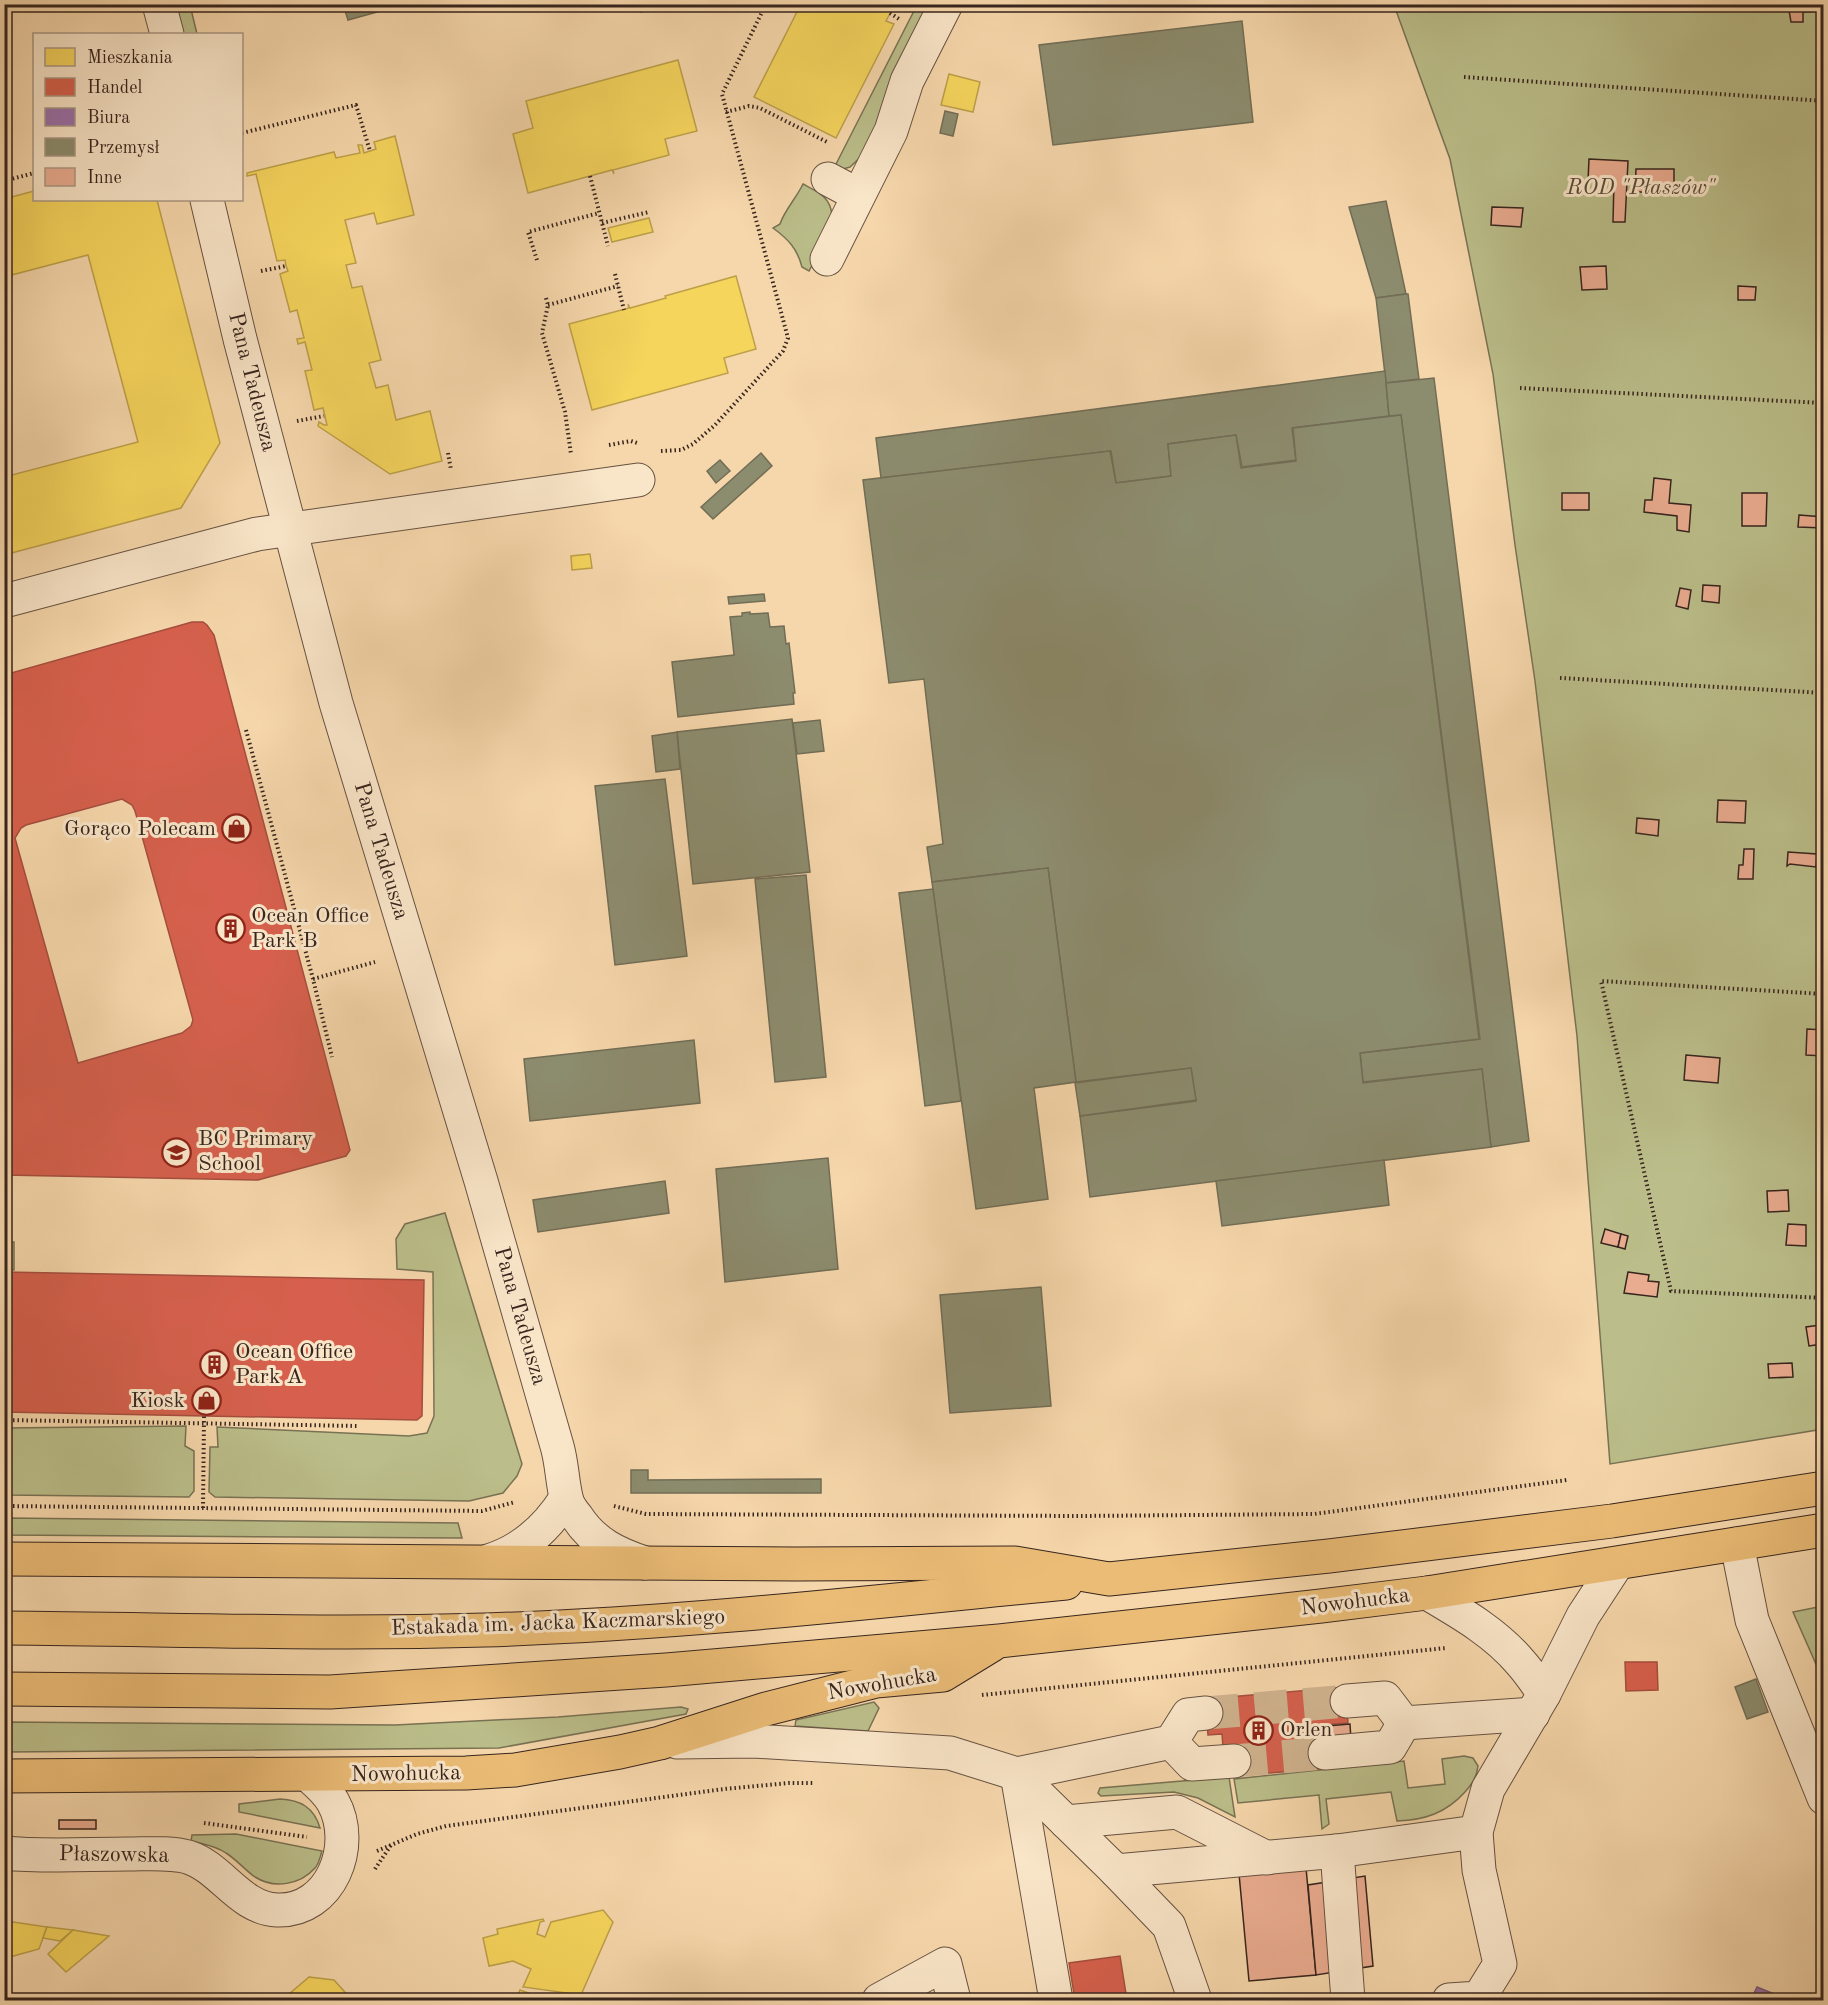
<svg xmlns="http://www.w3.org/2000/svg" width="1828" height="2005" viewBox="0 0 1828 2005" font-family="'Old Standard TT',serif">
  <rect width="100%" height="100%" fill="#f6d7ab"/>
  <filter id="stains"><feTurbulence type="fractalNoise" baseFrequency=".00333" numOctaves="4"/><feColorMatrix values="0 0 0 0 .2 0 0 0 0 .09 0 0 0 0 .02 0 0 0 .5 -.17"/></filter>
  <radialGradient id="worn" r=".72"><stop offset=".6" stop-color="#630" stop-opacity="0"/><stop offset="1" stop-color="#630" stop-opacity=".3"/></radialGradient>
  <g fill="#bbbe8a" stroke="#797254" stroke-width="1.5">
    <polygon points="176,5 190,5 197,34 183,34"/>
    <polygon points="917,5 936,5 870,148 850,167 843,169 834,168"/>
    <polygon points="1394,5 1823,5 1823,1429 1610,1464 1577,1036 1535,681 1515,545 1493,374 1450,159"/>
    <path d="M803 184C818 192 831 197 832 216L817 256 809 271 802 267C797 248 788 239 773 228L780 224C784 211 797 197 803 184Z"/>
    <polygon points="445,1213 522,1464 517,1476 503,1493 469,1501 215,1497 209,1492 210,1447 218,1447 217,1427 409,1436 427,1433 434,1416 433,1272 397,1269 396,1239 405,1224"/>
    <polygon points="5,1242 14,1242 14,1270 5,1269"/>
    <polygon points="186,1426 185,1446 194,1451 194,1491 189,1497 5,1495 5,1428"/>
    <polygon points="5,1518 458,1523 462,1538 5,1535"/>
    <polygon points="1823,1606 1824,1606 1823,1680 1793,1612"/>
    <polygon points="874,1702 879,1708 868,1731 795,1726 796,1720"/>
    <polygon points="681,1707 688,1709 686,1714 499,1748 5,1752 5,1722 395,1725 558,1717"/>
    <path d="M1464 1756 1473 1758 1478 1766C1477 1777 1472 1784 1465 1792 1446 1813 1425 1820 1397 1821L1391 1792 1326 1799 1329 1824 1322 1829 1319 1795 1238 1803 1234 1779 1404 1761 1408 1788 1445 1784 1442 1759Z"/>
    <polygon points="1229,1777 1235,1817 1198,1798 1174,1792 1101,1796 1098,1793 1100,1788"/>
    <path d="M280 1799C300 1800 314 1807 320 1828L239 1812V1804Z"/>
    <path d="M236 1834 322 1851C320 1857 319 1864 315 1868 300 1885 274 1889 255 1877 245 1870 237 1860 226 1853 216 1846 203 1844 191 1841L192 1835Z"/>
  </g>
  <g fill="#f6d55c" stroke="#bda049" stroke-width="1.5">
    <polygon points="801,4 904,4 901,10 894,6 886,21 894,24 836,138 754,97"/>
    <polygon points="678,60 697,131 665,139 669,155 613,170 614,174 612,170 528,193 513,134 533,128 526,101"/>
    <polygon points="949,74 980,82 973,112 941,105"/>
    <polygon points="395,136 414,215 377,224 374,213 345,220 356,263 346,265 352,288 362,286 381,360 369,363 376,388 388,385 396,420 430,411 442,461 390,474 318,426 319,422 324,425 327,425 323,408 314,410 310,392 305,371 312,370 305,342 298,344 297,339 304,338 297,310 290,312 280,274 288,271 286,266 285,260 277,261 256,174 247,176 247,173 334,152 336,158 360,153 358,145 362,145 364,153 376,149 374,142"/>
    <polygon points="34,191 34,200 157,200 220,443 181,508 4,555 4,477 138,442 88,255 4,277 4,199"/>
    <polygon points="649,218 653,232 612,242 608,228"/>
    <polygon points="736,276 756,349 724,358 728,373 592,410 569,324 629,308 628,304 630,308 666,298 665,296"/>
    <polygon points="590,554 592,568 572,570 571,556"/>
    <polygon points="603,1910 613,1922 581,1995 523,1987 531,1969 513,1961 489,1966 483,1938 498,1934 497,1929 543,1919 544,1921 540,1922 537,1934 545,1937 551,1922"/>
    <polygon points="13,1922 47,1927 39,1949 10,1957 4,1962 4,1929"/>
    <polygon points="47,1927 73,1930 60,1941 43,1938"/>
    <polygon points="73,1930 109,1936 66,1972 48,1954"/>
    <polygon points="309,1977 334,1980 352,2000 282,2000"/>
    <polygon points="520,1990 548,2000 516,2000"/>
  </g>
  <g fill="#d6604d" stroke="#a64e3f" stroke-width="1.5" fill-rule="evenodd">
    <path d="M192 622H203L207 625 214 635 350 1150 346 1156 258 1180 4 1175V675ZM122 799 132 805 135 811 193 1020 191 1026 182 1033 78 1063 15 838 21 828 26 825Z"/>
    <polygon points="4,1272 424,1280 422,1416 417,1420 4,1412"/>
    <polygon points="1625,1662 1657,1662 1658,1690 1626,1691"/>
    <polygon points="1345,1687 1348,1723 1310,1726 1311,1740 1325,1739 1327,1768 1236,1776 1223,1747 1222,1734 1208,1735 1205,1699"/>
    <polygon points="1120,1956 1127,2000 1075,2000 1069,1963"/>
  </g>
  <polygon fill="#9970ab" stroke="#7c5a81" stroke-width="1.5" points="1757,1987 1789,2000 1751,2000"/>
  <g fill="#8c8c6e" stroke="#726d56" stroke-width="1.5">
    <polygon points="343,4 406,4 348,20"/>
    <polygon points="638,4 653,4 654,8 641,12"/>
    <polygon points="1242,21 1253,122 1053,145 1039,45"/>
    <polygon points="945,111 958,114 953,136 940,133"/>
    <polygon points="1386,201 1406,294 1376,298 1349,207"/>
    <polygon points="1406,294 1408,294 1419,379 1386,383 1376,298"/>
    <polygon points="1385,371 1389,416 1292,428 1296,460 1242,467 1236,435 1168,444 1171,476 1116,483 1111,451 881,478 876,438"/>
    <polygon points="1434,378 1529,1141 1491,1147 1482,1069 1363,1082 1360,1053 1480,1039 1401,415 1389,416 1386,383"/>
    <polygon points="1401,415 1479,1039 1360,1053 1363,1083 1482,1069 1491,1147 1090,1197 1080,1116 1196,1101 1191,1068 1076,1082 1048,868 932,882 927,847 943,844 924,679 889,683 863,480 1110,451 1116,483 1171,476 1168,444 1236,435 1241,468 1296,461 1293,428"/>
    <polygon points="761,453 772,466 713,519 701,507"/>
    <polygon points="720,460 730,471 716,483 707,471"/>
    <polygon points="764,594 765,601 729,604 728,597"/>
    <polygon points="750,612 750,614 768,613 770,627 784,626 786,644 789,643 795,693 793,693 794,704 678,717 672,662 734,655 730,617 742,616 742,613"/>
    <polygon points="792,719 810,872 693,884 677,732"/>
    <polygon points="820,720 824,751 797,754 793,723"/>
    <polygon points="677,732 680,769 656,772 652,736"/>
    <polygon points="665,779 687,956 615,965 595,786"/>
    <polygon points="1048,868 1076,1082 1034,1088 1048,1199 976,1209 932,882"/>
    <polygon points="806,875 826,1077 775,1082 755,879"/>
    <polygon points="933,889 961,1101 925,1106 899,893"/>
    <polygon points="694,1040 700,1103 530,1121 524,1059"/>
    <polygon points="1191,1068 1196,1100 1080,1116 1075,1083"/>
    <polygon points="828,1158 838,1269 725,1282 716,1169"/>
    <polygon points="1384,1160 1389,1205 1222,1226 1216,1181"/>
    <polygon points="665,1181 669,1213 538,1232 533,1200"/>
    <polygon points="1041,1287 1051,1406 950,1413 940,1295"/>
    <polygon points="631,1470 648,1470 648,1480 821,1479 821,1493 631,1493"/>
    <polygon points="1756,1679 1768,1712 1747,1719 1735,1687"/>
  </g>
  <g fill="#eaac90" stroke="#37251e" stroke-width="1.5">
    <polygon points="1788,4 1824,4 1824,11 1803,12 1803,22 1791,22"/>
    <polygon points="1589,159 1628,161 1625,222 1613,222 1614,181 1588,181"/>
    <polygon points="1636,169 1674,169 1674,192 1635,192"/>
    <polygon points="1492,207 1523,208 1521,227 1491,225"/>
    <polygon points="1606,266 1607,289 1582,290 1580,267"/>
    <polygon points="1738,286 1756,287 1755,300 1738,300"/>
    <polygon points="1654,478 1671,480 1669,503 1691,505 1689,532 1677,530 1677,516 1644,512 1645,500 1652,500"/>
    <rect x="1562" y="493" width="27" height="17"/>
    <polygon points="1742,493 1767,493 1766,526 1742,526"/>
    <polygon points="1799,515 1824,517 1824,528 1798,527"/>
    <polygon points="1703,585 1720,586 1719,603 1702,601"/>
    <polygon points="1680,588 1691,590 1688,609 1676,606"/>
    <polygon points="1718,800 1746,801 1745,823 1717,822"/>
    <polygon points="1637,818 1659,820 1658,836 1636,833"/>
    <polygon points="1744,849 1754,849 1753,879 1738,879 1739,865 1743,865"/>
    <polygon points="1788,852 1817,854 1816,867 1790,864 1787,866"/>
    <polygon points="1807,1029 1824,1030 1824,1056 1806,1055"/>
    <polygon points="1686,1055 1720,1058 1718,1083 1684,1080"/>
    <polygon points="1788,1190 1789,1211 1768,1212 1767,1191"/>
    <polygon points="1788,1224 1806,1225 1806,1246 1786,1245"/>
    <polygon points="1605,1229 1621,1234 1618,1247 1601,1243"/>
    <polygon points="1621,1234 1628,1236 1625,1249 1618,1247"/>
    <polygon points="1628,1272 1649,1275 1648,1281 1659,1282 1657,1297 1624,1293"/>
    <polygon points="1820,1325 1822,1344 1809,1346 1806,1327"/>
    <polygon points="1792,1363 1793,1377 1769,1378 1768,1364"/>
    <polygon points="1350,1724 1351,1740 1328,1742 1327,1726"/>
    <rect x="59" y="1820" width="37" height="9"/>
    <polygon points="1305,1857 1316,1975 1249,1981 1238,1863"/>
    <polygon points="1365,1876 1373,1966 1316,1975 1308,1885"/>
    <polygon points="1538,1994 1539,2000 1523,2000 1523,1995"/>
  </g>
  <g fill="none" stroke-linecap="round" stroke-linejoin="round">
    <g stroke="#d0b38f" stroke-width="33" stroke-dasharray="33 16" stroke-linecap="butt">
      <polyline points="1206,1713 1347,1701"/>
      <polyline points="1234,1761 1325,1753"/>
    </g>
    <defs>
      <g id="minor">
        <polyline points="159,4 167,34"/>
        <polyline points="828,179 858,195"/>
        <path d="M207 200 240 339 336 703 481 1181 557 1446C562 1463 562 1480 566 1497 567 1504 572 1511 577 1517 594 1543 617 1554 645 1563"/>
        <polyline points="827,259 891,131 907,81 946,4"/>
        <polyline points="4,601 257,534 638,480"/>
        <polyline points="1737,1544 1752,1620 1824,1798"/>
        <path d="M488 1561C522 1551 547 1528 566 1498"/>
        <path d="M1427 1593C1461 1613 1496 1633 1521 1663 1530 1673 1537 1684 1544 1694"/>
        <polyline points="1347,1701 1385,1698 1404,1723"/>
        <polyline points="1404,1723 1533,1714"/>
        <polyline points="677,1742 754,1741 950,1753 1017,1774 1171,1742 1188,1715 1206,1713"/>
        <polyline points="1171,1742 1192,1764 1234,1761"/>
        <polyline points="1325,1753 1390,1747 1404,1723"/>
        <polyline points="1017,1774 1116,1871 1337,1851 1476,1832"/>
        <polyline points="1017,1774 1056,2000"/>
        <polyline points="1066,1822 1177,1812 1267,1858"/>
        <polyline points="1337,1851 1348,2000"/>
        <path d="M4 1853C45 1857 87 1854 128 1854 147 1854 170 1852 188 1857 222 1868 239 1908 277 1910 331 1912 357 1845 333 1802 327 1791 317 1783 308 1775"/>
        <polyline points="1116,1871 1169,1926 1195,2000"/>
        <polyline points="879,2000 945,1964 954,2000"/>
        <polyline points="1449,2000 1479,1998 1500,1964 1479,1870 1476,1832 1488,1789 1544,1694 1583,1616 1617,1564"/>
      </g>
      <g id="major">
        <polyline points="4,1559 795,1564 1015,1563 1109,1579 1329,1556 1612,1521 1824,1488"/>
        <path d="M4 1628C165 1629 325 1635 485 1630 679 1624 872 1602 1066 1583"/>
        <polyline points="4,1689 330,1692 666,1670 999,1641 1321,1606 1427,1593 1824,1530"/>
        <polyline points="4,1776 466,1773 515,1770 620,1752 660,1743 766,1709 876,1681 943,1675 992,1645"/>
      </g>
    </defs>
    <use href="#minor" stroke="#675241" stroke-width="35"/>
    <use href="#major" stroke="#37251e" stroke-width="35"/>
    <g stroke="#37251e" stroke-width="4" stroke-dasharray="1.5 3" stroke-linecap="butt">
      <polyline points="890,13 899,19"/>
      <polyline points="1464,77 1824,101"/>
      <polyline points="726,112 749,106 760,108 827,142"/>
      <polyline points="242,133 356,105 370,151"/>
      <polyline points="590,176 608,246"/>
      <polyline points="4,181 34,173"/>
      <polyline points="602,223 649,212"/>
      <polyline points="537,260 528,232 599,213"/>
      <polyline points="261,271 286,266"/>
      <polyline points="615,274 624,310"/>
      <polyline points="546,298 548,305 542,333 565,412 571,454"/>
      <polyline points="548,305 618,286"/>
      <polyline points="1520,388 1824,403"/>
      <polyline points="297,421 324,416"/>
      <polyline points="609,445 631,441 637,443"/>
      <polyline points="661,451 681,450 693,444 715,425 783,351 788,338 722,94 766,4"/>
      <polyline points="448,453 451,470"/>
      <polyline points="1560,678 1824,693"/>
      <polyline points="246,730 313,979 332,1057"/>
      <polyline points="313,979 375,962"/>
      <polyline points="1824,994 1601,981 1671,1291 1824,1298"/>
      <polyline points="4,1420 359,1426"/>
      <polyline points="4,1506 482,1511 515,1502"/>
      <polyline points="614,1506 646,1514 1079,1516 1314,1514 1567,1480"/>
      <polyline points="203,1508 204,1416"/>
      <polyline points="982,1695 1446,1648"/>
      <polyline points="204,1823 307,1837"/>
      <polyline points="377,1851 417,1834 446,1826 724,1789 789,1783 813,1783"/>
      <polyline points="375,1869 391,1845"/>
    </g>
    <use href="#minor" stroke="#f9e5c8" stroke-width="33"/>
    <use href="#major" stroke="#ebbc76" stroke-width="33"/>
  </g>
  <defs>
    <symbol id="shop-ring" viewBox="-11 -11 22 22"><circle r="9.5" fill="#f9e5c8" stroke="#8f2418" stroke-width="1.5"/><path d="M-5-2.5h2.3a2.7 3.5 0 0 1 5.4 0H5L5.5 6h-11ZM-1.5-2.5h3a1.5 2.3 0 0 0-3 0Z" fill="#8f2418"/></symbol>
    <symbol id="building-ring" viewBox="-11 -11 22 22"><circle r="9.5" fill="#f9e5c8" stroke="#8f2418" stroke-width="1.5"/><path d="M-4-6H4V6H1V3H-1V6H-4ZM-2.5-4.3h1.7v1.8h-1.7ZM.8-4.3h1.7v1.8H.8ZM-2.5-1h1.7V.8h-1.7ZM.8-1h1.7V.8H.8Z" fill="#8f2418"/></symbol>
    <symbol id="school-ring" viewBox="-11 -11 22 22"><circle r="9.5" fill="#f9e5c8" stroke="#8f2418" stroke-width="1.5"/><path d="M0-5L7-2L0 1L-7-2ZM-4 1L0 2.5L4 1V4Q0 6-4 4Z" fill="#8f2418"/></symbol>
  </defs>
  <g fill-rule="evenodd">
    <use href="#shop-ring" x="220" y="812" width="33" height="33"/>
    <use href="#building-ring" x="214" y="912" width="33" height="33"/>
    <use href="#school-ring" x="160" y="1136" width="33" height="33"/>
    <use href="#building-ring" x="198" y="1348" width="33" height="33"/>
    <use href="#shop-ring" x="190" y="1384" width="33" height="33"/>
    <use href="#building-ring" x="1242" y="1714" width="33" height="33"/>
  </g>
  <g text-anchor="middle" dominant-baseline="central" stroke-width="6" stroke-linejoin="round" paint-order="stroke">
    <g font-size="22" font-style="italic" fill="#584b39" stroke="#f9e5c8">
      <text x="1641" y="188">ROD "Płaszów"</text>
    </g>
    <g font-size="22" fill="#37251e" stroke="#f9e5c8">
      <text transform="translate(252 382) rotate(76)">Pana Tadeusza</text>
      <text transform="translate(381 851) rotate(73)">Pana Tadeusza</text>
      <text transform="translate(520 1316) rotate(74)">Pana Tadeusza</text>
      <text transform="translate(1355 1602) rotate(-7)">Nowohucka</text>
      <text transform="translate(558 1623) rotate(-2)">Estakada im. Jacka Kaczmarskiego</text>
      <text transform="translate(882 1684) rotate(-10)">Nowohucka</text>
      <text transform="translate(406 1774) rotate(-1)">Nowohucka</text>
      <text transform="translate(114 1855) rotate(1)">Płaszowska</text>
    </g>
    <g font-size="22" fill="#37251e" stroke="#f9e5c8" text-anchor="start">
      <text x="216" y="829" text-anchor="end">Gorąco Polecam</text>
      <text x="251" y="916">Ocean Office<tspan x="251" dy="25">Park B</tspan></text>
      <text x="198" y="1139">BC Primary<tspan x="198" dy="25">School</tspan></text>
      <text x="235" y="1352">Ocean Office<tspan x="235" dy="25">Park A</tspan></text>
      <text x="185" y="1401" text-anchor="end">Kiosk</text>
      <text x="1280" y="1730">Orlen</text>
    </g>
  </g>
  <rect width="1828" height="2005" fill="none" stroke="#f6d7ab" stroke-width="24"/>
  <rect x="6" y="6" width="1816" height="1993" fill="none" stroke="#37251e" stroke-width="3"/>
  <rect x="12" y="12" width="1804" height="1981" fill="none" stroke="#37251e" stroke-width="1.5"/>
  <rect x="33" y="33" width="210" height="168" fill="#f9e5c8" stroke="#ab9884" stroke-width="1.5"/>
  <rect x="45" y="48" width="30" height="18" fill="#f6d55c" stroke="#ab9884" stroke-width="1.5"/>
  <text x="87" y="63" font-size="18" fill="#37251e">Mieszkania</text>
  <rect x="45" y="78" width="30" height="18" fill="#d6604d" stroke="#ab9884" stroke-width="1.5"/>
  <text x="87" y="93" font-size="18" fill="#37251e">Handel</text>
  <rect x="45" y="108" width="30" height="18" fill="#9970ab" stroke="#ab9884" stroke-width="1.5"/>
  <text x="87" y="123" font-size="18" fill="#37251e">Biura</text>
  <rect x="45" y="138" width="30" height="18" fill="#8c8c6e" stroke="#ab9884" stroke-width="1.5"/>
  <text x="87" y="153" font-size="18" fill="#37251e">Przemysł</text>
  <rect x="45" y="168" width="30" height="18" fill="#eaac90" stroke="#ab9884" stroke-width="1.5"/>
  <text x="87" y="183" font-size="18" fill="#37251e">Inne</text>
  <rect width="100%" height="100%" filter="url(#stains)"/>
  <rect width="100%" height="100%" fill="url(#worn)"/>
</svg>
